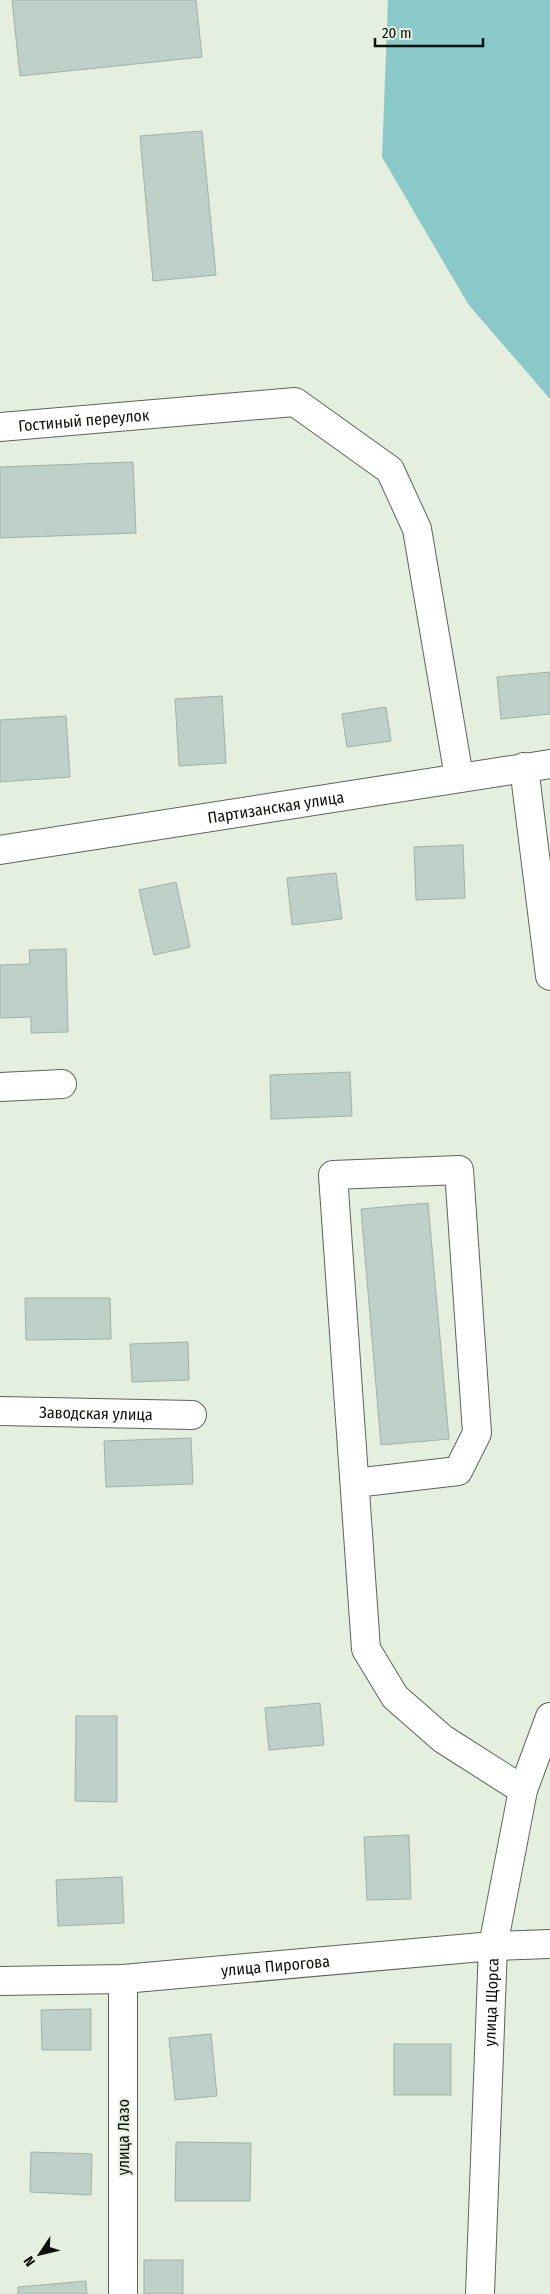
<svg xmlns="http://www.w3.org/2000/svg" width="550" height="2294" viewBox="0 0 550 2294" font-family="'Fira Sans Condensed',sans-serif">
  <rect width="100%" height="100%" fill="#e5efdf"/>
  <polygon fill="#8ac9c9" points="388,0 550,0 550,399 468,304 382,157"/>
  <g fill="#bed0c7" stroke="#a0b1a8">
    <polygon points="12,0 196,0 202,57 20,76"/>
    <polygon points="202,131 216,275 153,281 140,136"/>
    <polygon points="133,462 136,533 0,538 0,467"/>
    <polygon points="550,672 550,714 501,719 497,677"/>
    <polygon points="222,696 226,763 179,766 175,699"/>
    <polygon points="386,707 391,741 347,747 342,714"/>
    <polygon points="66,716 70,777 0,782 0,720"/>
    <polygon points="463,845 465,898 416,900 414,847"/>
    <polygon points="336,873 342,919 292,925 287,878"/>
    <polygon points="176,882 190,947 154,955 139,890"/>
    <polygon points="66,949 68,1032 31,1033 31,1017 0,1018 0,965 30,964 29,950"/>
    <polygon points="350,1072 352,1116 271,1119 270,1075"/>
    <polygon points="428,1203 449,1439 381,1445 361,1209"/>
    <polygon points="25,1298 110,1298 111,1339 26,1340"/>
    <polygon points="188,1342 189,1380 132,1382 130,1344"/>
    <polygon points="191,1438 193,1484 106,1487 104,1441"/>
    <polygon points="320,1703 324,1745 269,1750 265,1708"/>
    <polygon points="76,1716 117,1716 117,1802 75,1801"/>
    <polygon points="409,1835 411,1899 367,1900 364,1837"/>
    <polygon points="122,1877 124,1923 58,1926 56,1880"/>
    <polygon points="91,2009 91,2050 42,2050 41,2010"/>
    <polygon points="211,2034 217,2096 175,2100 169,2038"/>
    <rect x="394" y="2044" width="57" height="51"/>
    <polygon points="176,2142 251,2143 250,2201 175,2201"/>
    <polygon points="31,2152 92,2154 91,2195 30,2192"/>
    <rect x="144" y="2260" width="39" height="34"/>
    <polygon points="86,2281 87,2294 18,2294 18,2287"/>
  </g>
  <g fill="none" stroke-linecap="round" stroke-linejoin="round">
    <defs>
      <g id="minor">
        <path id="s1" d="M0 427 295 402 390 470 417 529 459 777"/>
        <polyline points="524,767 550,976"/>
        <path id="s2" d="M0 850 550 764"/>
        <polyline points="0,1087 62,1084"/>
        <path id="s3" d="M0 1411 192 1415"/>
        <polyline points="355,1483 458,1471 477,1433 459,1170 333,1175 366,1649 395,1697 443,1739 523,1790"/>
        <polyline points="123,1979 123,2294"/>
        <path id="s4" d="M0 1981 123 1979 493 1946 550 1944"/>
        <path id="s5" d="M480 2294 493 1946 523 1790 550 1717"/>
      </g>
    </defs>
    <use href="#minor" stroke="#5c6457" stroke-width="30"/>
    <use href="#minor" stroke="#fff" stroke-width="28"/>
  </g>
  <g text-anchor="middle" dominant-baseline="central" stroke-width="4" stroke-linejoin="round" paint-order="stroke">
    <g font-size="16" fill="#0c0f0a" stroke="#e5efdf">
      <text stroke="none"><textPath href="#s1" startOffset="84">Гостиный переулок</textPath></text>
      <text stroke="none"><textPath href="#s2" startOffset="279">Партизанская улица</textPath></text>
      <text stroke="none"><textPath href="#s3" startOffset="96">Заводская улица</textPath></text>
      <text stroke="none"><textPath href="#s4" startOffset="276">улица Пирогова</textPath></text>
      <text stroke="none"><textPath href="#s5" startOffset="292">улица Щорса</textPath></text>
      <text transform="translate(123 2137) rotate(-90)">улица Лазо</text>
    </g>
  </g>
  <g transform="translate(40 2254) rotate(235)" stroke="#e5efdf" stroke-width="4" paint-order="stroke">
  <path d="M0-4L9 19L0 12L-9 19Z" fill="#0c0f0a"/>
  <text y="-8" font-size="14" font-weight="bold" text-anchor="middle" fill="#0c0f0a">N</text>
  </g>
  <path d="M375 38v8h108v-8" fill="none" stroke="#0c0f0a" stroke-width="2.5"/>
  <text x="382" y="38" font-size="15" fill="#0c0f0a" stroke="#e5efdf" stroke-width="4" paint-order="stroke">20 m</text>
</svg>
